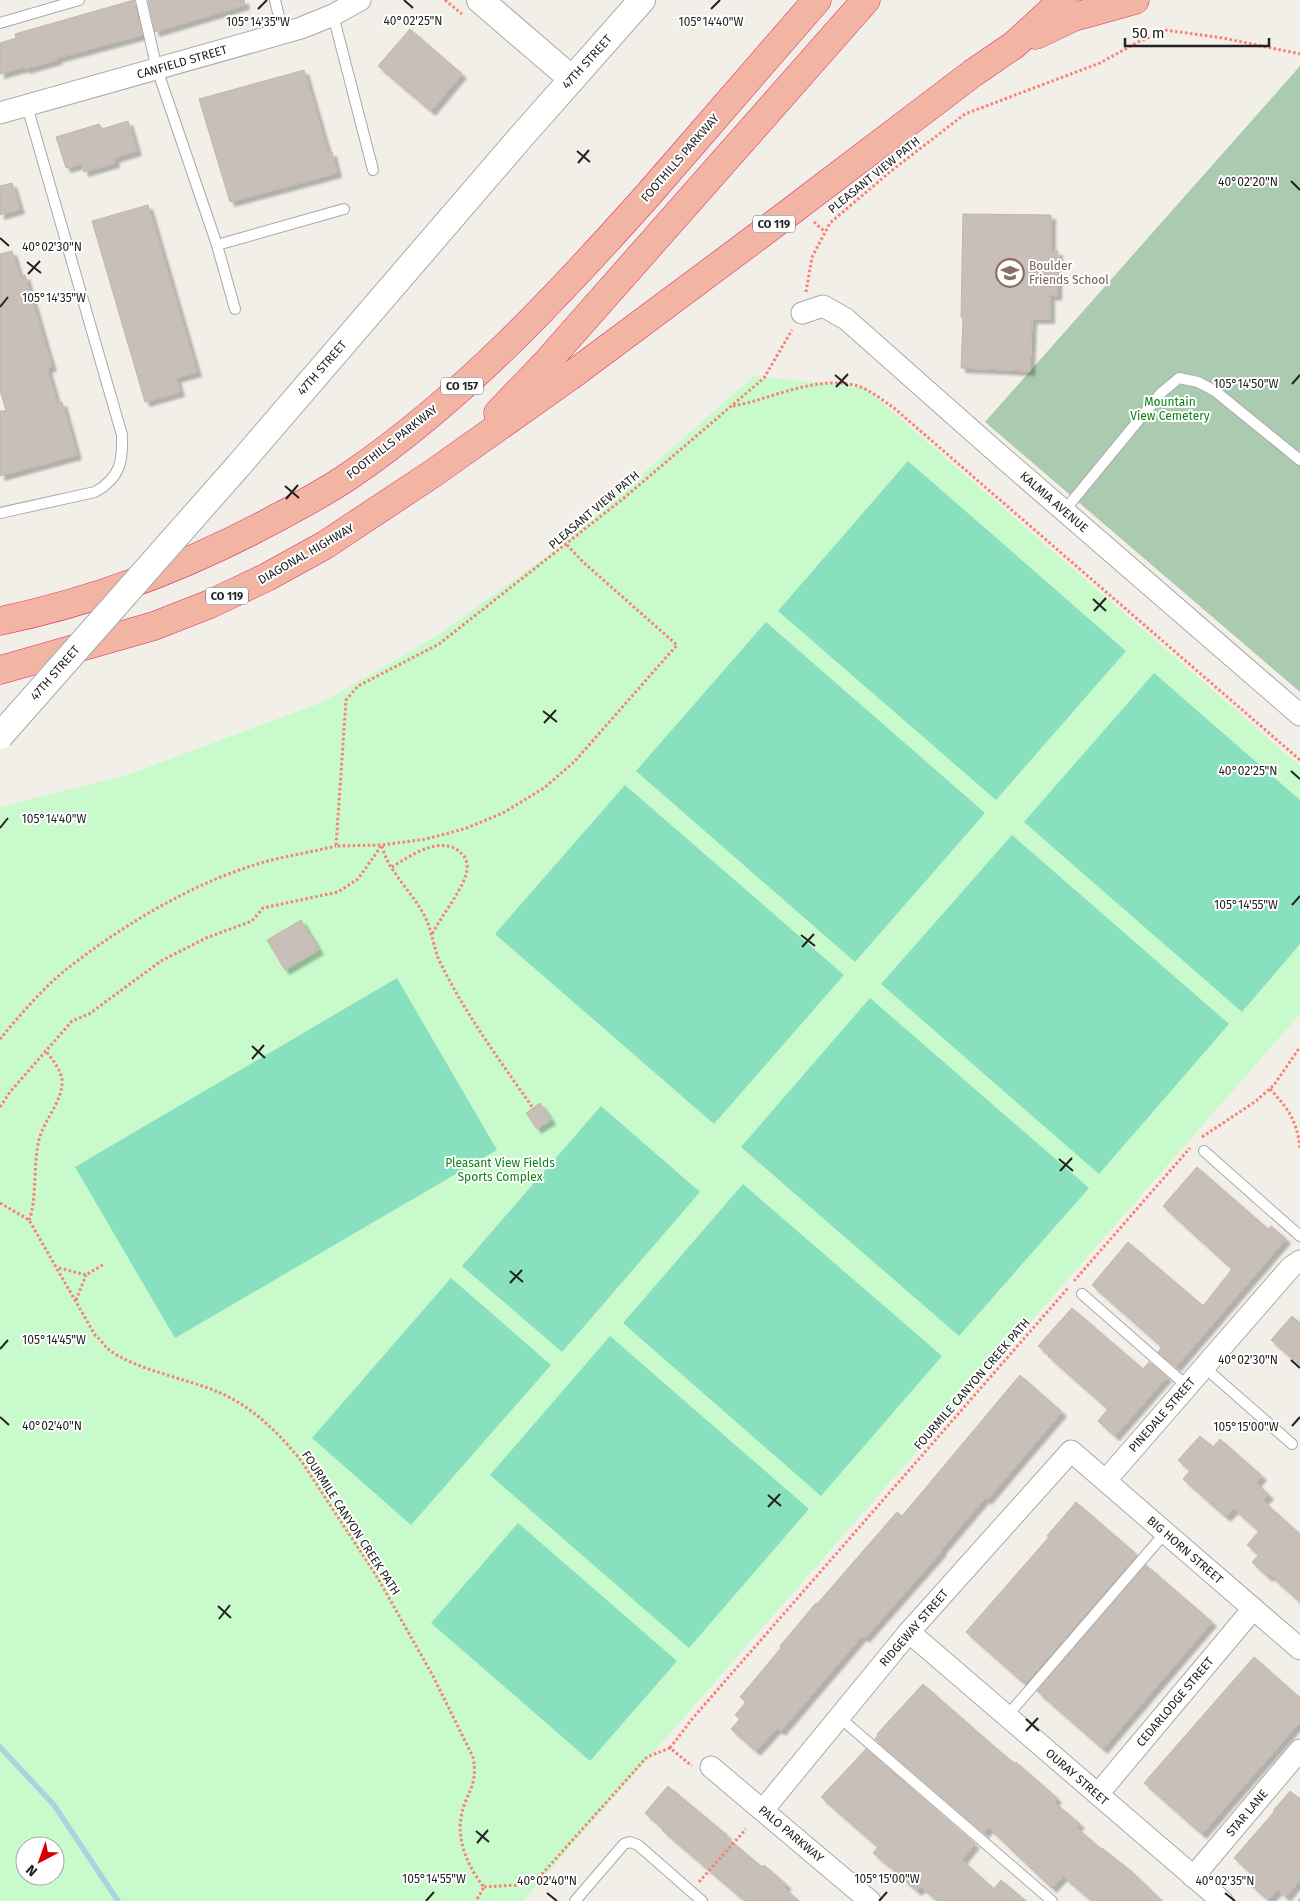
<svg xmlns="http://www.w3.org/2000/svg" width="1300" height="1901" viewBox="0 0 1300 1901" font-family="'Fira Sans',sans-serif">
  <defs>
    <filter id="shadow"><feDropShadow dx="4.5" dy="4.5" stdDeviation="1" flood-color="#0004"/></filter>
  </defs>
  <rect width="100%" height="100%" fill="#f2efe9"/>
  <polygon fill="#aacbaf" points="1300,66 1300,692 985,422"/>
  <path fill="#c8facc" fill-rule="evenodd" d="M754 376 865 388 1300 766V1014L523 1901H0V807L127 775 323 702 438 635 562 545ZM25 1846H55V1876H25Z"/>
  <g fill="#88e0be">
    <polygon points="908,461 1126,651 996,800 778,611"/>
    <polygon points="766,622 985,813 855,962 636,771"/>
    <polygon points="1154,673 1300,800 1300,944 1242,1012 1024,822"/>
    <polygon points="625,785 844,975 714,1124 495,934"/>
    <polygon points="1012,835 1229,1024 1099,1174 881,984"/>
    <polygon points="397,978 497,1150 175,1338 75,1167"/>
    <polygon points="870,998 1089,1188 959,1336 741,1147"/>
    <polygon points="601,1106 700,1192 562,1352 462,1266"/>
    <polygon points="743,1184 942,1356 821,1496 623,1323"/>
    <polygon points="451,1278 551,1365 411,1525 312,1438"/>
    <polygon points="610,1336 809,1509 689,1648 490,1475"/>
    <polygon points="518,1523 677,1661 590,1761 431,1623"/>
  </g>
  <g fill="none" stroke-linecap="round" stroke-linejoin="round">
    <polyline stroke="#aad3df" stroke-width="5.5" points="0,1747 54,1805 118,1901"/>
  </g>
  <g fill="#c7bfb8" stroke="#c4b6ab" filter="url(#shadow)">
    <polygon points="134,0 142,35 57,58 57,60 25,69 25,67 0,74 0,43 16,38 15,34"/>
    <polygon points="148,0 244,0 245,5 155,32"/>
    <polygon points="410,29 462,74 431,111 378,66"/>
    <polygon points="304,70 328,153 332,152 337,173 230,202 199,99"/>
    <polygon points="128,121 137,151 114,158 115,163 84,172 82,164 66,168 56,137 99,124 102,129"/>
    <polygon points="12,183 20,209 0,215 0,186"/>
    <polygon points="148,205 197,372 176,378 180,392 145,402 92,221"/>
    <polygon points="963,214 1051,215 1051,251 1058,251 1057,296 1050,295 1050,319 1032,319 1030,371 961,368 963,318 961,317"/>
    <polygon points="12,251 20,277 25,275 52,367 47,368 57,403 62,402 77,455 0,476 0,411 6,411 0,390 0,254"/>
    <polygon points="301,920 319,950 285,970 267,940"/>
    <polygon points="540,1103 551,1120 537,1129 526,1113"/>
    <polygon points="1197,1167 1268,1229 1271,1226 1286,1239 1176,1367 1158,1352 1162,1347 1092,1285 1128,1242 1203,1306 1232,1269 1163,1206"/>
    <polygon points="1072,1308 1143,1369 1149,1362 1167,1377 1115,1436 1098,1421 1108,1409 1048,1356 1049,1355 1038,1346"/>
    <polygon points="1292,1316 1300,1323 1300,1365 1271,1340"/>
    <polygon points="1020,1375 1062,1412 987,1500 985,1498 941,1550 942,1551 865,1638 862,1636 781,1731 777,1728 756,1751 731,1729 740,1719 735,1715 746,1702 740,1697 781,1648 780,1646 816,1603 817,1604 897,1512 902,1516"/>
    <polygon points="1200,1436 1213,1447 1220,1439 1262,1476 1256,1483 1269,1495 1263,1501 1300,1534 1300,1602 1270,1575 1268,1577 1252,1562 1259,1555 1247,1545 1259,1531 1234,1509 1226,1517 1183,1479 1190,1471 1178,1460"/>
    <polygon points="1076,1502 1135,1553 1134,1554 1136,1556 1027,1682 1024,1683 966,1632 1049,1537 1047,1536"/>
    <polygon points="1146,1565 1212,1622 1103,1749 1037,1691"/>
    <polygon points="1254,1657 1300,1698 1300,1722 1202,1834 1144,1783"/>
    <polygon points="923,1684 990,1743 1015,1764 1016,1762 1057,1798 1054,1802 1080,1824 1076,1827 1101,1849 1102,1848 1131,1871 1162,1901 1092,1901 1063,1876 1052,1888 989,1828 984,1833 875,1739 878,1735 877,1734"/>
    <polygon points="866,1749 975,1844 962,1860 994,1889 1001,1880 1026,1901 938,1901 921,1887 917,1891 903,1879 904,1878 873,1853 878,1847 821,1797"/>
    <polygon points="668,1786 727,1835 725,1836 762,1867 764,1865 787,1885 784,1888 799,1901 745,1901 662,1830 663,1829 645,1813"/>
    <polygon points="1290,1791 1300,1799 1300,1880 1286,1897 1278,1890 1268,1900 1246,1880 1252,1874 1234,1858 1274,1812 1273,1811"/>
  </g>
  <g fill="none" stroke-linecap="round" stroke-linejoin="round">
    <defs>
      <g id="service">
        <polyline points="141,0 157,69 217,245 235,309"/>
        <polyline points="275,0 283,33"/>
        <polyline points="333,15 373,170"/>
        <polyline points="0,23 79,0"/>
        <polyline points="217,245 344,209"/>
        <polyline points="1064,511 1161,393 1179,378 1198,382 1215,391 1300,460"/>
        <path d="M0 513 95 492C120 478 123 462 122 435L27 106"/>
        <polyline points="1204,1151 1300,1236"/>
        <polyline points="1082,1294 1187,1386"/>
        <polyline points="1204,1367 1292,1444"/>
        <polyline points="1007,1716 1165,1533"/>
        <polyline points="839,1717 1052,1901"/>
        <polyline points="575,1901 624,1844 630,1842 638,1845 702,1901"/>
      </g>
      <g id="minor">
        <polyline points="0,113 301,28 333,15 360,0"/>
        <polyline points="802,313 823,306 846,319 995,451 1300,715"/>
        <polyline points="1106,1480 1291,1267 1300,1261"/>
        <polyline points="909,1632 1222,1901"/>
        <polyline points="711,1767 870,1901"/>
        <polyline points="1098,1794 1253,1609"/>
        <polyline points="763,1810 909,1632 1071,1451 1300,1649"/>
        <polyline points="1193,1877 1300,1750"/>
      </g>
      <g id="tertiary">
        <polyline points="480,0 572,79"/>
        <polyline points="239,465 520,138 642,0"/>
      </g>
      <g id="trunk">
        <polyline points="1036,35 1074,17 1135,0"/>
        <polyline points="498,413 546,363 866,0"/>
        <path d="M0 621C96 601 185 567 271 521 297 507 324 493 349 476 462 399 557 297 648 195 705 130 761 65 817 0"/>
        <polyline points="0,670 154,626 210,604 267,577 325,545 432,474 569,377 757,237 973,73 1014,45 1063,0"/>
      </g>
    </defs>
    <use href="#service" stroke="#a9a9a9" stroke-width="12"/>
    <use href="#minor" stroke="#a9a9a9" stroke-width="23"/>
    <use href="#tertiary" stroke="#a9a9a9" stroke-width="28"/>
    <use href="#trunk" stroke="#dc2a67" stroke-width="29"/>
    <g stroke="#fa8072" stroke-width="3" stroke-dasharray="2.5 2.5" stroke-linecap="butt">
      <polyline points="445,0 462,14"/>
      <polyline points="814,222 825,232"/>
      <polyline points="806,292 812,257 830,223 891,171 965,114 1100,63 1138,42 1165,30 1223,38 1300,54"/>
      <path d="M733 406C772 399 813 376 854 385 868 388 882 400 894 408L1300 760"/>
      <polyline points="567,545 583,562 677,645 574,762 544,788 503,813 464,829 426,839 382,845 336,846 346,700 358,686 439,644 624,498 764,378 792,330"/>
      <path d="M382 846C388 872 413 892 425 917 432 930 433 946 439 960 464 1012 500 1061 533 1108"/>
      <path d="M392 867C410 856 442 833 462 854 468 860 468 868 466 875 458 897 441 916 431 936"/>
      <path d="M0 1039C19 1016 45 986 68 968 122 926 186 887 251 866 278 857 308 853 336 846"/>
      <path d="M1270 1089C1288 1108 1297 1121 1300 1148"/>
      <polyline points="0,1107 10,1092 72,1021 89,1014 161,961 206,938 252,921 263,908 338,892 358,879 382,845"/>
      <polyline points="1202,1137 1256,1101 1274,1085 1300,1047"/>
      <path d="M0 1203 29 1220 95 1335C100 1339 104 1345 108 1349 133 1369 188 1379 218 1392 252 1406 280 1434 302 1462L376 1575 433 1676 473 1757C479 1787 465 1792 461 1818 457 1842 469 1869 484 1887L476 1901"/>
      <path d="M29 1220C37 1202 33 1163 39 1140 44 1119 63 1102 62 1080 61 1069 51 1058 45 1050"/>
      <polyline points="59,1268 86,1275 104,1264"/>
      <polyline points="1074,1281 1190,1148"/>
      <polyline points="76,1300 86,1275"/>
      <polyline points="670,1748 692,1719 1069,1287"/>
      <polyline points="699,1882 746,1829"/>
      <polyline points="484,1887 516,1885 542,1874 647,1757 670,1748 692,1766"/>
      <polyline points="1299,1901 1300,1900"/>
    </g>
    <use href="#service" stroke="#fff" stroke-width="10"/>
    <use href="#minor" stroke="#fff" stroke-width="21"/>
    <use href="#tertiary" stroke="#fff" stroke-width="26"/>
    <use href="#trunk" stroke="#f2b4a3" stroke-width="28"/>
    <defs>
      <polyline id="tertiary-bridge" points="0,736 239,465"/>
    </defs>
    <use href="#tertiary-bridge" stroke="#a9a9a9" stroke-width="28" stroke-linecap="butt"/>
    <use href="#tertiary-bridge" stroke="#fff" stroke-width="26"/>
  </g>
  <path fill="none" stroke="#222" stroke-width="2" d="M404 0 413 8M258 9 267 0M711 9 720 0M577 151 590 162M578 163 589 150M1291 181 1300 190M0 238 9 246M27 262 41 273M28 274 40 261M0 307 8 297M835 375 848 386M1292 384 1300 375M836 387 848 374M285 486 299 498M286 499 298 485M1093 599 1106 611M1094 611 1106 598M543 711 557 722M544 723 556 710M1291 771 1300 779M0 828 8 818M1292 905 1300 896M801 935 815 946M802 947 814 934M252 1046 265 1058M252 1059 264 1045M1059 1159 1073 1171M1060 1171 1072 1158M510 1271 523 1282M510 1283 522 1270M0 1349 8 1340M1291 1360 1300 1368M0 1417 9 1425M1292 1426 1300 1417M768 1495 781 1506M768 1507 780 1494M218 1606 231 1618M219 1619 230 1605M1026 1719 1039 1731M1026 1731 1038 1718M476 1831 489 1842M477 1843 488 1830M547 1893 557 1901M1225 1893 1235 1901M426 1901 434 1892M879 1901 887 1892"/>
  <defs>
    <symbol id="school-ring" viewBox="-11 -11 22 22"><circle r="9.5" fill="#fff" stroke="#8d6e63" stroke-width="1.5"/><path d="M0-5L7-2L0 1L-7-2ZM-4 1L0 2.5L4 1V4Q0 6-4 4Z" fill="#8d6e63"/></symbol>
  </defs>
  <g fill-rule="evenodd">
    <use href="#school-ring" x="994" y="257" width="32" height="32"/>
  </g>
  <g text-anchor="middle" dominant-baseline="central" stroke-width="4" stroke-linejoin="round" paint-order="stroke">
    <g fill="#fff" stroke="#646464" stroke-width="1">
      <rect x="753" y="215.5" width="42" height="17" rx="4"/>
      <rect x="441" y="377.5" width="42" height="17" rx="4"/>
      <rect x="206" y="587.5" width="42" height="17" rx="4"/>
    </g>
    <g font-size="11" font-weight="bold" fill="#222">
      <text x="774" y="224">CO 119</text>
      <text x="462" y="386">CO 157</text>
      <text x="227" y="596">CO 119</text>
    </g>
    <g font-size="12" fill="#222" stroke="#fff">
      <text transform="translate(182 62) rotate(-16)">CANFIELD STREET</text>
      <text transform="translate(587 62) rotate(-48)">47TH STREET</text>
      <text transform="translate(680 158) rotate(-49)">FOOTHILLS PARKWAY</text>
      <text transform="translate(874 175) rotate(-39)">PLEASANT VIEW PATH</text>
      <text transform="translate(322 368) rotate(-49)">47TH STREET</text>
      <text transform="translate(392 442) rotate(-38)">FOOTHILLS PARKWAY</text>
      <text transform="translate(1054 502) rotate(41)">KALMIA AVENUE</text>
      <text transform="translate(594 510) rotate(-40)">PLEASANT VIEW PATH</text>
      <text transform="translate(306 554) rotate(-30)">DIAGONAL HIGHWAY</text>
      <text transform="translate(55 673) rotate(-49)">47TH STREET</text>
      <text transform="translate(972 1384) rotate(-49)">FOURMILE CANYON CREEK PATH</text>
      <text transform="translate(1162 1415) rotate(-49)">PINEDALE STREET</text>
      <text transform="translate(351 1523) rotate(57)">FOURMILE CANYON CREEK PATH</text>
      <text transform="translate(1185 1550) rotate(41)">BIG HORN STREET</text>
      <text transform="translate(914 1628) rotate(-49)">RIDGEWAY STREET</text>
      <text transform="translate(1175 1702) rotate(-50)">CEDARLODGE STREET</text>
      <text transform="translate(1077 1777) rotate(41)">OURAY STREET</text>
      <text transform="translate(1247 1813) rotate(-50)">STAR LANE</text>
      <text transform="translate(791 1834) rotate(40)">PALO PARKWAY</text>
    </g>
    <g font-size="12" fill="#785e54" stroke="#fff" text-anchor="start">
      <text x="1029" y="266">Boulder<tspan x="1029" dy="14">Friends School</tspan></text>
    </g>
    <g font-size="12" fill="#0c8416" stroke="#fff">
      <text x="1170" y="402">Mountain<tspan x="1170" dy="14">View Cemetery</tspan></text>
      <text x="500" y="1163">Pleasant View Fields<tspan x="500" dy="14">Sports Complex</tspan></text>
    </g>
  </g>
  <g font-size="12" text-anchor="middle" fill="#222" stroke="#fff" stroke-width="4" stroke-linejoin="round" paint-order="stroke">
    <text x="413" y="25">40°02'25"N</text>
    <text x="258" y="26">105°14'35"W</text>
    <text x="711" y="26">105°14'40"W</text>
    <text x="1248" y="186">40°02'20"N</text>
    <text x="52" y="251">40°02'30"N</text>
    <text x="54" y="302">105°14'35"W</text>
    <text x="1246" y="388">105°14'50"W</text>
    <text x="1248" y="775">40°02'25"N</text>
    <text x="54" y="823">105°14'40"W</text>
    <text x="1246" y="909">105°14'55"W</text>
    <text x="54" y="1344">105°14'45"W</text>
    <text x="1248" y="1364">40°02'30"N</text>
    <text x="52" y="1430">40°02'40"N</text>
    <text x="1246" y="1431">105°15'00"W</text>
    <text x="434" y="1883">105°14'55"W</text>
    <text x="887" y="1883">105°15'00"W</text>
    <text x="547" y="1885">40°02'40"N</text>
    <text x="1225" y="1885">40°02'35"N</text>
  </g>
  <g transform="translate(40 1861) rotate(221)"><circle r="24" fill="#ffffff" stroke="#a7a7a7"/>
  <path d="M0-4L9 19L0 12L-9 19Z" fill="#d40000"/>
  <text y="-8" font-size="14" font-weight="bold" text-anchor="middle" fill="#222222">N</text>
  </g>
  <path d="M1125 38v8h144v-8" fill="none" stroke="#222222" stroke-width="2.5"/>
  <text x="1132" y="38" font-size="15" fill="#222222" stroke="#ffffff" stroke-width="4" paint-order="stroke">50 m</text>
</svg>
